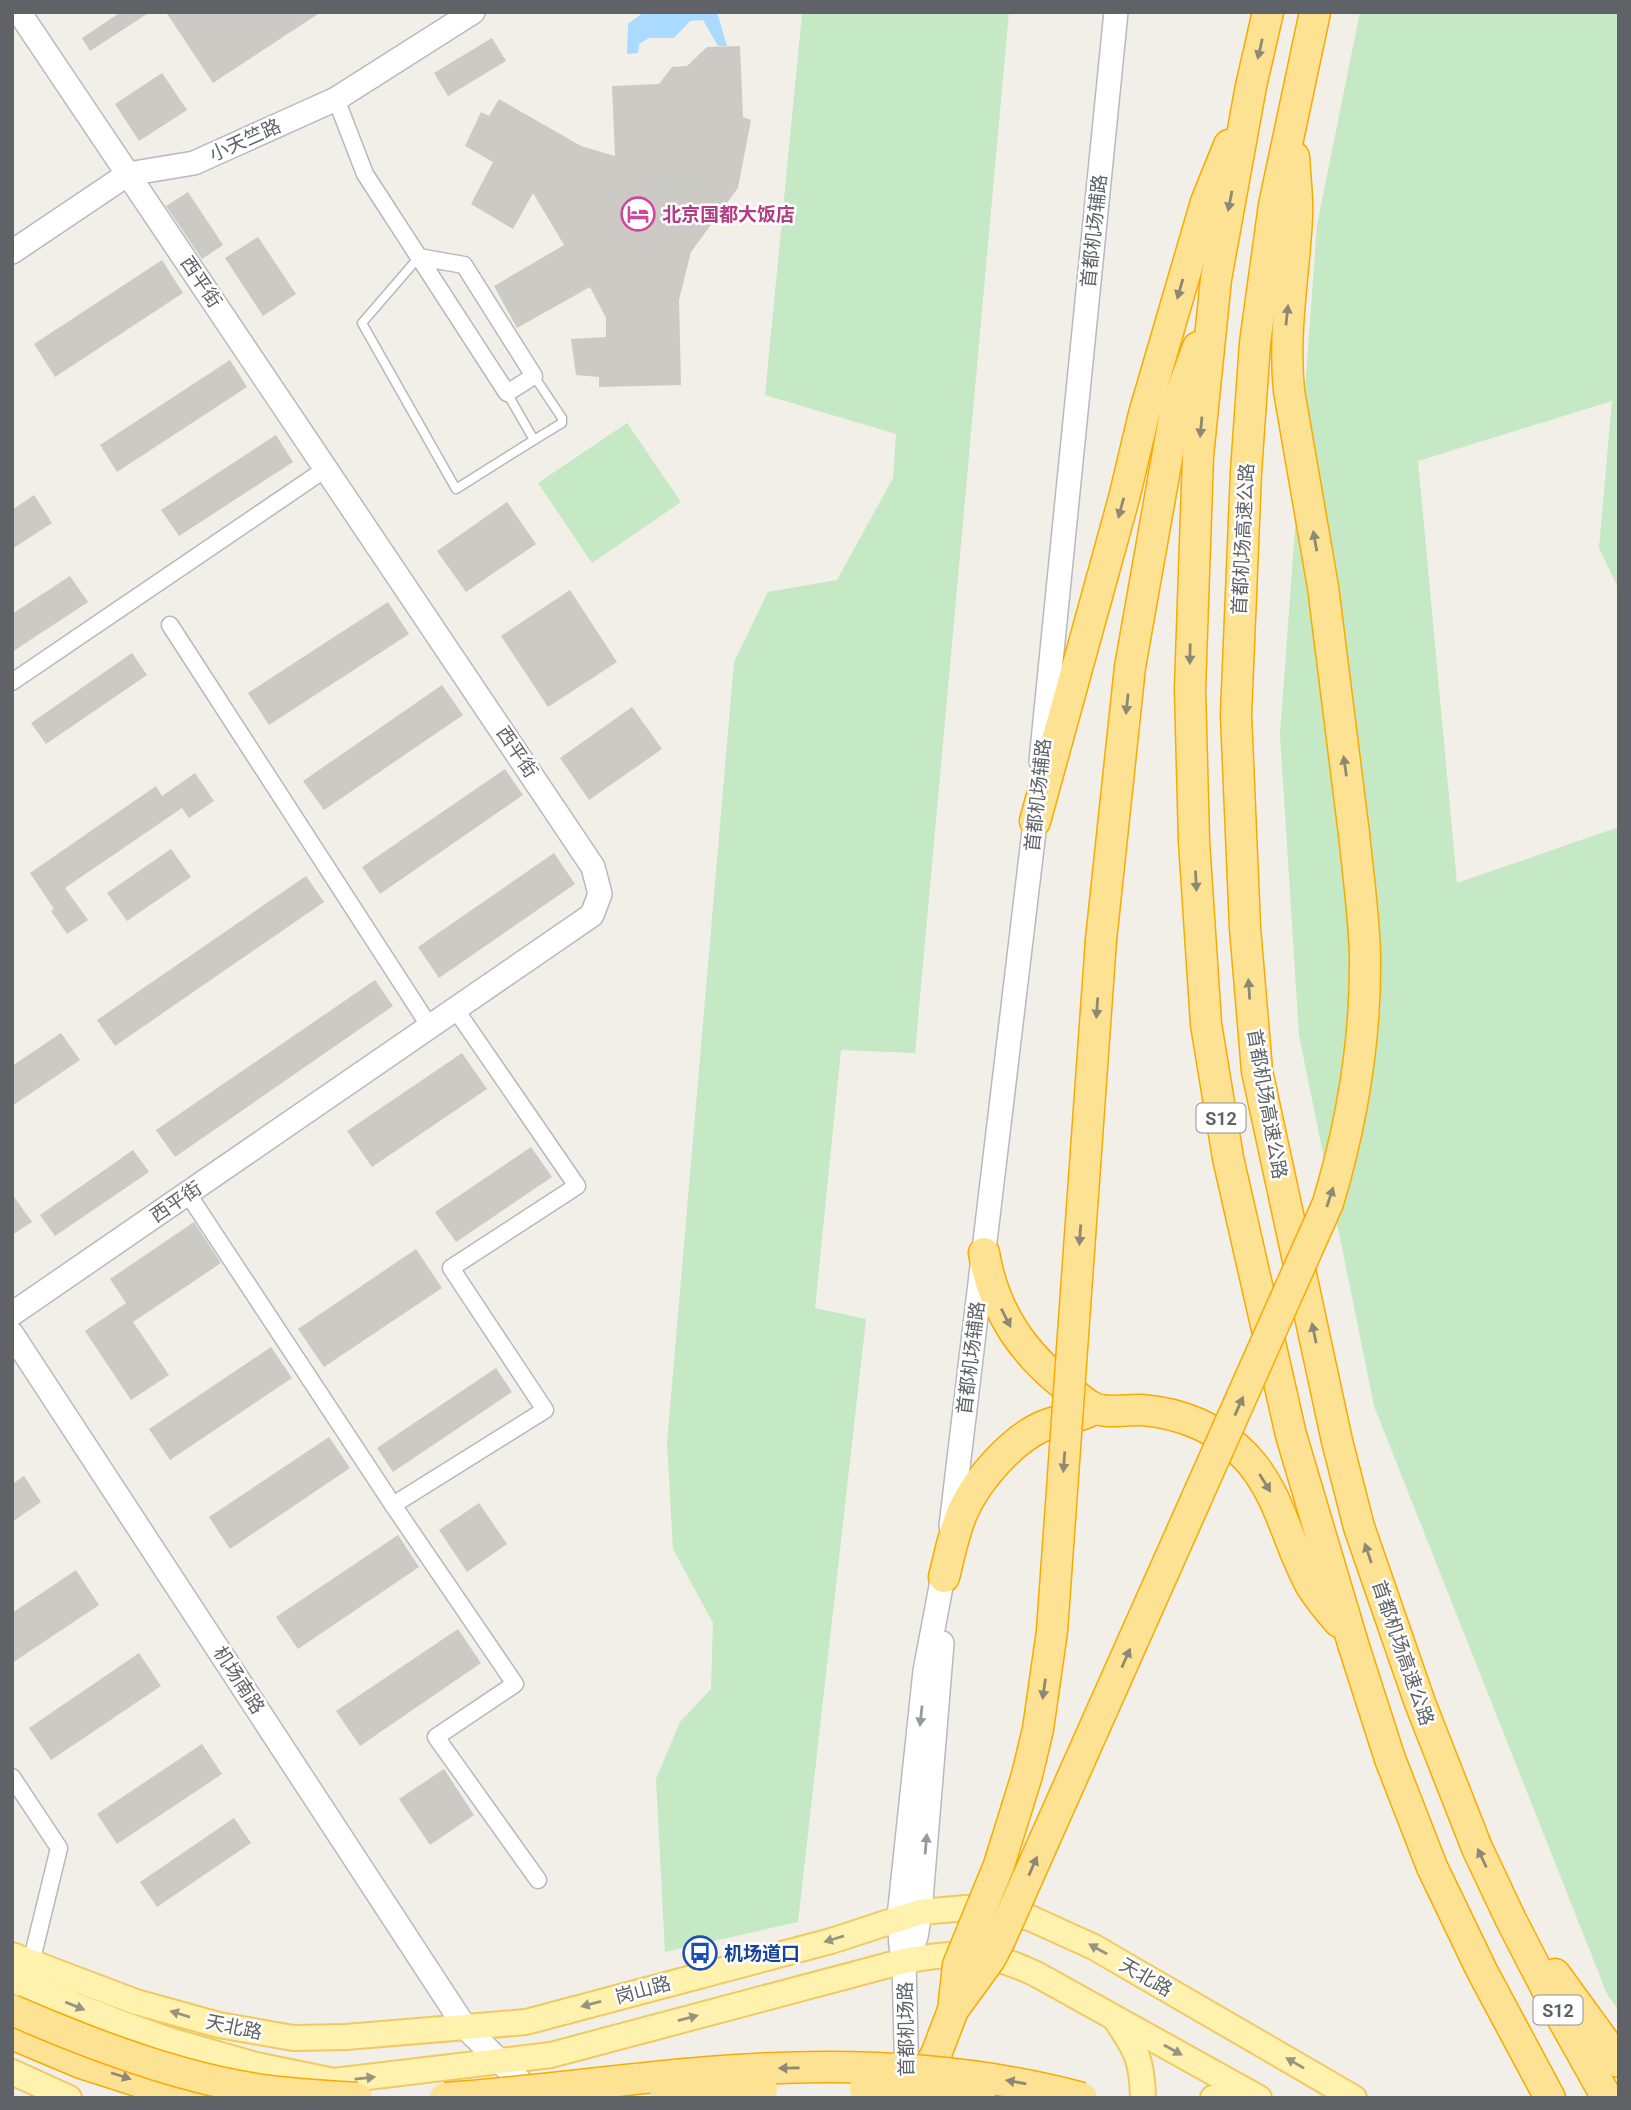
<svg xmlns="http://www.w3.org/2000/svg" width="1631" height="2110" viewBox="0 0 1631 2110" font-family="Roboto,'Noto Sans SC',sans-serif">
  <rect width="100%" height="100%" fill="#f1efe8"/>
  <g fill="#c5e8c5">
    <polygon points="804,12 1009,12 915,1053 841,1050 815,1308 866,1319 798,1922 665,1952 656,1779 680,1722 711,1689 713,1623 673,1549 667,1443 734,662 768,592 837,580 893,478 896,434 765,395 802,14"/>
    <polygon points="1360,12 1619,12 1619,590 1599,548 1612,401 1418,461 1457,883 1619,827 1619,2011 1607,1994 1374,1406 1299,1035 1280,735 1317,225"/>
    <polygon points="627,423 681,502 592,563 538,483"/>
  </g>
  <polygon fill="#aadaff" points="644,12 717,12 727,46 718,46 703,20 690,21 674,38 649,38 639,44 638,53 627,54 628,24"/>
  <g fill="#cccac5">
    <polygon points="121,12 150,12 90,51 82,38"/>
    <polygon points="166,12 321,12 213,83"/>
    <polygon points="492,38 506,61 448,96 434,73"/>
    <polygon points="740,46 743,117 751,120 738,188 691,252 679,300 681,385 599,387 599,377 576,375 571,339 606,337 606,318 590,287 517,328 494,286 564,245 533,193 513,229 471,204 493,162 465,146 481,112 489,116 499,99 581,146 615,156 612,86 659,84 672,67 687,66 707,47"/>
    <polygon points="162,73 187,110 139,141 115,104"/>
    <polygon points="188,192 223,245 202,259 166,206"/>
    <polygon points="258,237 296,294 263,316 225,258"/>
    <polygon points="162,260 183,293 55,377 34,344"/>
    <polygon points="230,360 247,387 117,472 100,445"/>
    <polygon points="276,435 293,462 179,536 161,510"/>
    <polygon points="34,495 52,523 12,549 12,510"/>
    <polygon points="507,502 536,544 466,592 437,551"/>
    <polygon points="70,576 88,602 12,652 12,614"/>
    <polygon points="570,590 617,662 548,707 501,636"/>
    <polygon points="388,602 409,634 269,725 248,693"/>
    <polygon points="132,653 147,675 46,744 31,723"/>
    <polygon points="442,685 463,715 324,810 303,781"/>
    <polygon points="632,707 662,749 589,800 560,758"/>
    <polygon points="505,769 523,795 380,894 362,867"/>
    <polygon points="195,773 214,801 189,818 182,808 65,888 88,920 67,934 51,911 54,909 30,873 156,786 162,796"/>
    <polygon points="171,849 191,877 127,921 107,893"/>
    <polygon points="554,853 575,884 439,978 418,947"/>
    <polygon points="306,876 324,902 115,1046 97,1020"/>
    <polygon points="375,980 393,1006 175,1157 156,1130"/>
    <polygon points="61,1033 80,1060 12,1106 12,1066"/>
    <polygon points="462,1053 487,1089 372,1167 347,1131"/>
    <polygon points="531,1147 552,1177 456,1242 435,1212"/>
    <polygon points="133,1150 149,1172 55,1236 40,1215"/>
    <polygon points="12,1194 32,1222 12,1235"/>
    <polygon points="194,1222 221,1263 133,1322 169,1375 131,1400 85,1331 126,1303 110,1279"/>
    <polygon points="416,1249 442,1288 324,1367 298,1329"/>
    <polygon points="271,1347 292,1378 170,1460 149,1429"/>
    <polygon points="496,1368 512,1392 393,1472 377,1448"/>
    <polygon points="329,1437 350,1468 230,1549 209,1517"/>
    <polygon points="24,1476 41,1502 12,1522 12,1484"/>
    <polygon points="479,1503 507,1544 467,1572 439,1530"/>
    <polygon points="398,1535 419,1567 298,1649 276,1617"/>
    <polygon points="76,1570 99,1605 12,1663 12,1613"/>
    <polygon points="458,1629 481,1663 360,1746 336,1711"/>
    <polygon points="139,1653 161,1686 51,1760 29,1728"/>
    <polygon points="202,1744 222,1774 117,1844 97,1814"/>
    <polygon points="444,1769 474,1815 430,1845 399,1799"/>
    <polygon points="234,1818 251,1843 157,1907 140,1882"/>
  </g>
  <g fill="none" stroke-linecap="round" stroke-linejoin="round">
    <defs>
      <g id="lane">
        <polyline points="419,257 362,323 456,489 534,440 507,393"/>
        <polyline points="534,376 562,418 562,423 534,440"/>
      </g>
      <g id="street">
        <polyline points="336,99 365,174 507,393 534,376 464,265 419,257"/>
        <polyline points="170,625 430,1027"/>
        <polyline points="12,682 327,468"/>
        <polyline points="188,1194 393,1505 515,1684 436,1737 538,1880"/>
        <polyline points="393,1505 545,1410 451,1268 577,1186 456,1010"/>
        <polyline points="12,1777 59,1848 31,1963"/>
      </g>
      <g id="secondary">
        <polyline points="12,252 128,174 194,163 336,99 473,12"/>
        <polyline points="1041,761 1116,12"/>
        <polyline points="12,1314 592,915 600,894 593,867 19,12"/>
        <polyline points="12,1334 465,2027 537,2098"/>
        <polyline points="951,1526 1037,806"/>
        <polyline points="904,1961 916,1937 920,1912 942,1643"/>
        <polyline points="907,2085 904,1961 901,1946 899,1917 925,1671 946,1560"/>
      </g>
      <g id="primary">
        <polyline points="12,1955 136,2002 219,2025 293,2038 346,2037 526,2022 831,1941 920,1912 966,1908 1000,1912 1030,1918 1094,1947 1354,2098"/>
        <path d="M12 1980 118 2022 172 2041 256 2065 334 2081 551 2055 904 1961C954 1951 989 1951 1036 1974L1259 2098"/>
        <path d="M1116 2020C1137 2051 1142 2060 1143 2098"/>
        <polyline points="12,2072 69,2098"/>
        <polyline points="1213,2098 1244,2098"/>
      </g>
      <g id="highway">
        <polyline points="1268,12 1251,86 1216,279 1198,456 1190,689 1194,841 1206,1024 1228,1158 1291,1435 1354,1647 1390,1759 1432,1867 1482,1971 1550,2098"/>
        <polyline points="1315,12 1274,205 1255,343 1246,472 1236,715 1245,928 1257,1071 1337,1441 1359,1527 1420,1703 1477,1848 1511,1920 1556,2007 1607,2098"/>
        <path d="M1294 157C1295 177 1298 197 1297 217 1294 278 1283 329 1289 391L1323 587 1354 834"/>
        <polyline points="1035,821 1124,498 1144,414 1206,202 1229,145"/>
        <polyline points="1101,940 1130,667 1176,407 1198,347"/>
        <path d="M984 1253C994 1312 1023 1354 1069 1389 1076 1396 1085 1404 1094 1408 1107 1414 1128 1409 1142 1410 1180 1413 1219 1428 1246 1457 1280 1493 1287 1542 1310 1584 1318 1598 1329 1610 1339 1622"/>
        <path d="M944 1577C950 1554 954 1530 964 1509 978 1479 1011 1441 1041 1427 1056 1420 1073 1419 1088 1412"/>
        <polyline points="1555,1974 1619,2062"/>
        <polyline points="12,2034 81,2063 190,2098"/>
        <polyline points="917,2091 937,2052 953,2010"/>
      </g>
    </defs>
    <use href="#lane" stroke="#b5b8bc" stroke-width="11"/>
    <use href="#street" stroke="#b5b8bc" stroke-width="19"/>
    <use href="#secondary" stroke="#b6babf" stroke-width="26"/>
    <use href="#primary" stroke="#f2c960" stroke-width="28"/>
    <use href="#highway" stroke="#f9ab00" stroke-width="33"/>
    <use href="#lane" stroke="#fff" stroke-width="8"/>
    <use href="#street" stroke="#fff" stroke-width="16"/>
    <use href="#secondary" stroke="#fff" stroke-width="23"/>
    <use href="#primary" stroke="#fff2af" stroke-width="24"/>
    <use href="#highway" stroke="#fde293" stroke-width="30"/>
    <defs>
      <g id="highway-bridge">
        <path d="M12 2010C85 2042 178 2077 256 2089 290 2094 323 2096 357 2098"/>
        <path d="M953 2010 990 1959 999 1942 1328 1203C1352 1123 1366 1039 1365 956 1364 915 1358 874 1354 834"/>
        <polyline points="953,2010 958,1965 999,1865 1027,1775 1038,1729 1052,1631 1101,940"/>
        <polyline points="865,2088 980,2098"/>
        <path d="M445 2098C533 2092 620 2079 709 2072 833 2062 961 2065 1082 2098"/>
        <polyline points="665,2098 762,2089"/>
      </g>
    </defs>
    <use href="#highway-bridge" stroke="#f9ab00" stroke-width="33" stroke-linecap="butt"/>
    <use href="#highway-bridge" stroke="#fde293" stroke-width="30"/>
  </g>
  <defs><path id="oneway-solid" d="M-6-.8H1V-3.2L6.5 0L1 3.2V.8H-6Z" transform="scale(1.75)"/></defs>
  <g fill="#8e8975">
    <use href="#oneway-solid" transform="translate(1260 49) rotate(103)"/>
    <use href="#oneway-solid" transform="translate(1230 201) rotate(101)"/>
    <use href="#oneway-solid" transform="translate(1180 289) rotate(106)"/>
    <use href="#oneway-solid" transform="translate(1287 315) rotate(-84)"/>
    <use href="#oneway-solid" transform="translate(1201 427) rotate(95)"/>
    <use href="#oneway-solid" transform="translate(1121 508) rotate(105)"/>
    <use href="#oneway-solid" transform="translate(1315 541) rotate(-100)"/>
    <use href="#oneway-solid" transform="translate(1190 654) rotate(91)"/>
    <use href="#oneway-solid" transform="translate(1127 704) rotate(96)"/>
    <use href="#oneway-solid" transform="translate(1345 766) rotate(-98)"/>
    <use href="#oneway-solid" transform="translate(1196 881) rotate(87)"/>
    <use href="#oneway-solid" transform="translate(1249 989) rotate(-94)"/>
    <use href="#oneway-solid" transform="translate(1097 1008) rotate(94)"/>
    <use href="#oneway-solid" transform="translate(1330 1197) rotate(-72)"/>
    <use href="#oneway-solid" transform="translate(1080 1235) rotate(94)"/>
    <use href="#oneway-solid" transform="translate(1006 1318) rotate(63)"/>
    <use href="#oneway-solid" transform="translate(1314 1333) rotate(-102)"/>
    <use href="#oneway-solid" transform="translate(1239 1406) rotate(-66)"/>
    <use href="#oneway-solid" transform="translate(1064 1462) rotate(94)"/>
    <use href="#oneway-solid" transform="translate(1265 1483) rotate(58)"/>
    <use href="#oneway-solid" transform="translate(1368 1553) rotate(-109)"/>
    <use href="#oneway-solid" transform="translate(1126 1658) rotate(-66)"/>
    <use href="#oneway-solid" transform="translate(1044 1689) rotate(98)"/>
    <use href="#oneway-solid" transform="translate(1482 1858) rotate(-115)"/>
    <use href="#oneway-solid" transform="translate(1033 1866) rotate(-66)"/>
    <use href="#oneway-solid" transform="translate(789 2068) rotate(179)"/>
    <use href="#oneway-solid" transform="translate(121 2076) rotate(18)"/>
    <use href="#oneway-solid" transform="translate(1016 2082) rotate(-170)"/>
  </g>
  <g fill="#979a9d">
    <use href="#oneway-solid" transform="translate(921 1716) rotate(96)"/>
    <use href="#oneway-solid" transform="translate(926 1844) rotate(-85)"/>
  </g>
  <g fill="#979581">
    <use href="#oneway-solid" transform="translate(834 1939) rotate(163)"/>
    <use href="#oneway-solid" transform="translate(1098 1949) rotate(-151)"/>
    <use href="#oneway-solid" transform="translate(591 2004) rotate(165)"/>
    <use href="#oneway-solid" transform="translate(75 2006) rotate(22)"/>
    <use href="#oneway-solid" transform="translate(180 2014) rotate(-163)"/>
    <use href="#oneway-solid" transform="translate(688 2018) rotate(-15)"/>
    <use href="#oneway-solid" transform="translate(1173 2050) rotate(29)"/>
    <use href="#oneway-solid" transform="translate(1295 2063) rotate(-150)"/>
    <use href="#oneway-solid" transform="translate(365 2078) rotate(-6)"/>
  </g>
  <defs>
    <symbol id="hotel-ring" viewBox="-11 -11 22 22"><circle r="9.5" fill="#fff" stroke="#d1479c" stroke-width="1.5"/><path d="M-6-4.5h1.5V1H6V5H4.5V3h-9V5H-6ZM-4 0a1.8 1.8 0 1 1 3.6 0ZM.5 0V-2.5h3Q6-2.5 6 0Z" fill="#d1479c"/></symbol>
    <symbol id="bus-ring" viewBox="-11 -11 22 22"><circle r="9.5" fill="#fff" stroke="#1a4fb4" stroke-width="1.5"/><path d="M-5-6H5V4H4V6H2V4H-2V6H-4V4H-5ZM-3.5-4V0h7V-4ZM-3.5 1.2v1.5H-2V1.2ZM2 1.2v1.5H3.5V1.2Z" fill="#1a4fb4"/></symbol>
  </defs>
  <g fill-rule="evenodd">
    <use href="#hotel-ring" x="619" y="195" width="38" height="38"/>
    <use href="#bus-ring" x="681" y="1934" width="38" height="38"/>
  </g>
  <g text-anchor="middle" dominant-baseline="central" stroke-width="5" stroke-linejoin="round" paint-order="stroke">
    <g fill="#fff" stroke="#8f9295" stroke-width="2">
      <rect x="1196.5" y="1103.5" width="49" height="29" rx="5"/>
      <rect x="1533.5" y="1995.5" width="49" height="29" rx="5"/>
    </g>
    <g font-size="18" font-weight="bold" fill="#5f6368">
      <text x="1221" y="1118">S12</text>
      <text x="1558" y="2010">S12</text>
    </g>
    <g font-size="19" fill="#5f6368" stroke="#fff">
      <text transform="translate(245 140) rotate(-24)">小天竺路</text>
      <text transform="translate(1094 231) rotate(-84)">首都机场辅路</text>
      <text transform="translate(201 282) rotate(56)">西平街</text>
      <text transform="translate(1243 539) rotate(-87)">首都机场高速公路</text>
      <text transform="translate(517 752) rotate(56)">西平街</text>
      <text transform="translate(1038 795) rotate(-84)">首都机场辅路</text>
      <text transform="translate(1267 1104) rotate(80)">首都机场高速公路</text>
      <text transform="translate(176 1202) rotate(-34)">西平街</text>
      <text transform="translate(971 1358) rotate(-83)">首都机场辅路</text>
      <text transform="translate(1403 1653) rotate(71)">首都机场高速公路</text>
      <text transform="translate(239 1680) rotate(57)">机场南路</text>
      <text transform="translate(1146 1977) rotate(30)">天北路</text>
      <text transform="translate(643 1990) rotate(-15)">岗山路</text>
      <text transform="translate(234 2027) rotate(12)">天北路</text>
      <text transform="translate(906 2029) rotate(-91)">首都机场路</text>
    </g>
    <g font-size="19" font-weight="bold" fill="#b23c85" stroke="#fff" text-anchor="start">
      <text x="662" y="214">北京国都大饭店</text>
    </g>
    <g font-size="19" font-weight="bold" fill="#164399" stroke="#fff" text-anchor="start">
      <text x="724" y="1953">机场道口</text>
    </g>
  </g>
  <rect width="1631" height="2110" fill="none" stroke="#5f6368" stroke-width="28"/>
</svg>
